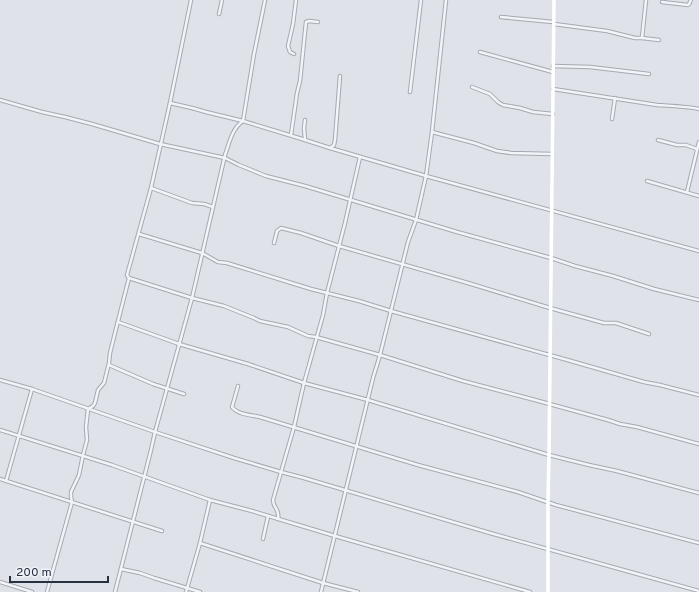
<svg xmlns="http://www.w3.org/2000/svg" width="699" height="592" viewBox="0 0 699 592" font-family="Overpass,sans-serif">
  <rect width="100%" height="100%" fill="#dfe3e9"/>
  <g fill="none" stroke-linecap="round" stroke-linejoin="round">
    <defs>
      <g id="street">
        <polyline points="191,0 170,103 151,188 127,275 129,278 192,298 224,306 254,318 260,321 288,327 308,336 316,337 380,355 463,381 535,400 608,420 620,424 637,427 699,444"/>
        <polyline points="662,2 688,5 689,4 691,0"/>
        <polyline points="219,14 222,0"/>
        <polyline points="501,17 553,22"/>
        <polyline points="554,24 607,31 635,38 642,38 659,40"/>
        <polyline points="642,38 646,0"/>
        <polyline points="480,52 553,72"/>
        <polyline points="294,54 290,52 288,46 293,24 296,0"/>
        <polyline points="553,66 590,67 649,74"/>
        <polyline points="472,87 490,94 498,102 503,105 520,108 533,112 553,114"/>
        <path d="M553 89 657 105C671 106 685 106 699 109"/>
        <polyline points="410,92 421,0"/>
        <polyline points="0,100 42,112 65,117 92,124 160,144 225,158 239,165 266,176 305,186 457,232 551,258 575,266 613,276 654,289 699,300"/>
        <polyline points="170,103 192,108 206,112 243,121 302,139 330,148 426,176 699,251"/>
        <polyline points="612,119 615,98"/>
        <polyline points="305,120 304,128 305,140"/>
        <polyline points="432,132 474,143 497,151 511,153 552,154"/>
        <polyline points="291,135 297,93 300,81 306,22 309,21 318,22"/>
        <polyline points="658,140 677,145 686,145 697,149"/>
        <polyline points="330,148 334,145 335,140 340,76"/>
        <polyline points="647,181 699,196"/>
        <polyline points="151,188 192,203 204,204 213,207"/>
        <polyline points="687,192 699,142"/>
        <polyline points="139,234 202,253 218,262 227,263 311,289 359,301 391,311 571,361 644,382 660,385 699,395"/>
        <polyline points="274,243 277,231 281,228 301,233 339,246 468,283 550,308 604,323 616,323 649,334"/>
        <polyline points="118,322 179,344 248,364 304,383 368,400 549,455 589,465 617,471 699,493"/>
        <polyline points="109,365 153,384 184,394"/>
        <polyline points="0,380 32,389 155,432 234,458 281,472 304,478 490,533 634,573 699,591"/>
        <path d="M238 386 232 407C238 415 252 415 260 417L418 465 518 492 556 505 699 543"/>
        <polyline points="0,430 112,465 210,500 252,511 335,536 530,592"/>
        <polyline points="0,479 162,531"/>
        <polyline points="6,481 32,389"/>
        <path d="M278 519C280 508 273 509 273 500L294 427 304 383 323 315 327 293 345 223 360 157"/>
        <polyline points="263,539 268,516"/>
        <polyline points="200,543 323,583 358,592"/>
        <polyline points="121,569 140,573 154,578 200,592"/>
        <polyline points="0,582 32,592"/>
        <polyline points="47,592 72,502 71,497 71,492 79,475 83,455 87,440 86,427 88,409 93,406 95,403 98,390 104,383 109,363 110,353 116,329 129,278"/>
        <path d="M115 592 151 450 155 432 192 298 225 155C229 144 232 128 243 121L254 54 265 0"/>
        <polyline points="186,592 200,543 210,500"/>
        <polyline points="321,592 373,378 380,355 408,242 416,220 426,176 432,132 446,0"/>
      </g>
    </defs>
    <use href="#street" stroke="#a4aab3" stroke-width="4.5"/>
    <use href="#street" stroke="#f2f4f7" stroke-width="2.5"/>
    <polyline stroke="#fff" stroke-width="3.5" points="548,592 548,502 549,455 554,0"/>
  </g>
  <path d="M10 576v6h98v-6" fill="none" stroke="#273141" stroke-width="2"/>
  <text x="16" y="576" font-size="12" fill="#273141" stroke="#eff2f7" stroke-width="3" paint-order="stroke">200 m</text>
</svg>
